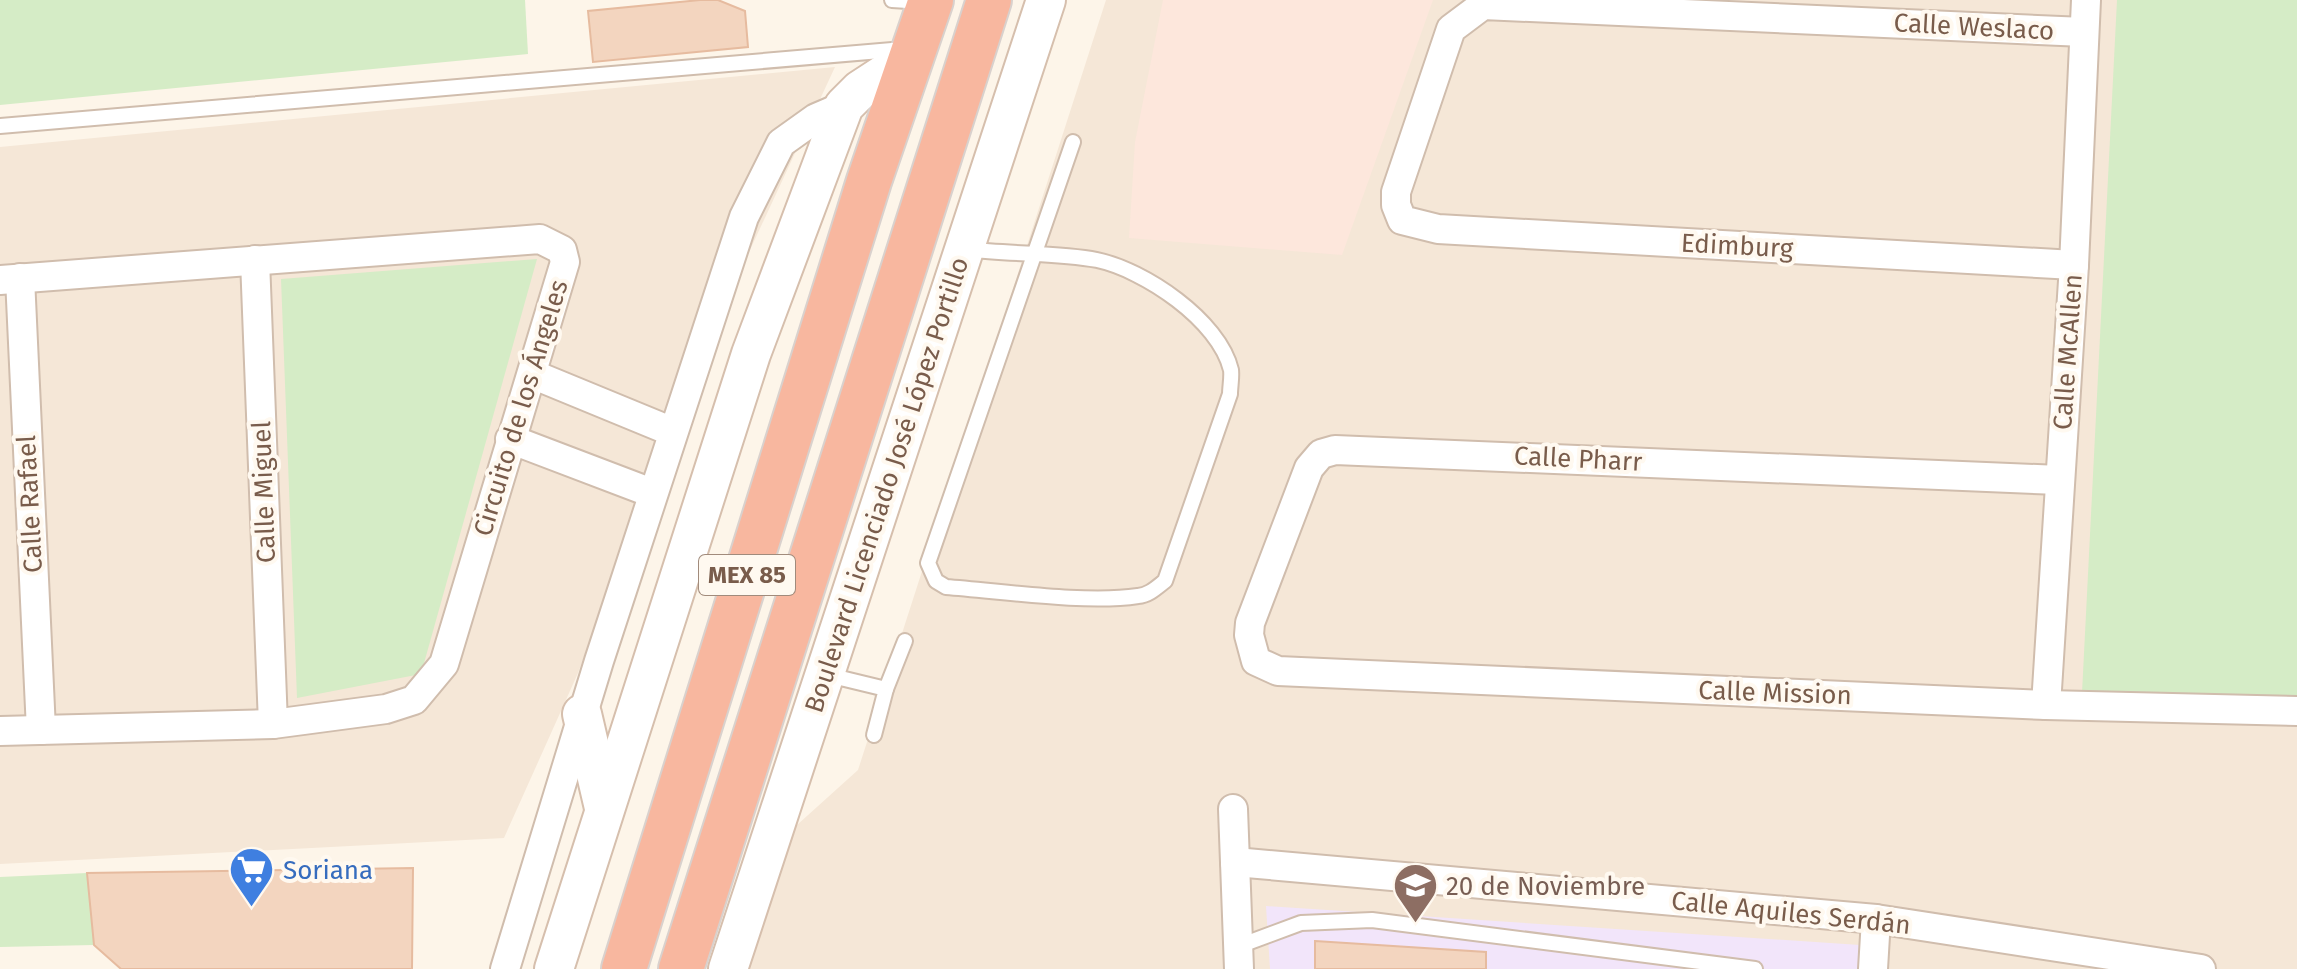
<svg xmlns="http://www.w3.org/2000/svg" width="2297" height="969" viewBox="0 0 2297 969" font-family="'Fira Sans',sans-serif">
  <rect width="100%" height="100%" fill="#fdf5e9"/>
  <g fill="#f5e7d7">
    <polygon points="1106,0 2297,0 2297,969 737,969 777,843 858,770"/>
    <polygon points="835,67 678,405 578,673 504,838 0,864 0,147"/>
  </g>
  <polygon fill="#fde7dc" points="1163,0 1433,0 1342,255 1129,238 1135,142"/>
  <polygon fill="#f2e5fa" points="1266,906 1860,945 1858,969 1270,969"/>
  <g fill="#d5ecc6">
    <polygon points="0,0 525,0 528,54 0,105"/>
    <polygon points="2117,0 2297,0 2297,703 2082,693"/>
    <polygon points="537,259 421,674 297,698 281,279"/>
    <polygon points="87,873 94,945 0,947 0,877"/>
  </g>
  <g fill="#f3d5bf" stroke="#e6bb9f" stroke-width="2">
    <polygon points="700,0 718,0 745,11 748,47 593,62 588,11"/>
    <polygon points="413,868 412,969 121,969 94,945 87,873"/>
    <polygon points="1315,941 1486,952 1486,969 1315,969"/>
  </g>
  <g fill="none" stroke-linecap="round" stroke-linejoin="round">
    <defs>
      <g id="lane">
        <polyline points="892,0 924,2"/>
        <polyline points="0,126 904,49"/>
        <path d="M968 249C1010 255 1056 252 1097 260 1144 270 1219 320 1231 370 1232 377 1230 387 1230 394L1165 581C1156 588 1149 595 1138 596 1086 604 1001 591 946 587L936 581 928 563 1073 142"/>
        <polyline points="824,674 886,689 874,735"/>
        <polyline points="886,689 905,641"/>
        <polyline points="1239,946 1301,923 1372,920 1755,969"/>
      </g>
      <g id="street">
        <polyline points="255,260 273,724"/>
        <polyline points="2074,265 1438,229 1402,220 1396,205 1396,192 1451,29 1483,5 2084,32"/>
        <polyline points="20,278 41,730"/>
        <polyline points="0,280 540,239 562,250 565,262 444,664 414,700 386,709 273,724 0,731"/>
        <polyline points="532,374 673,432"/>
        <polyline points="510,439 652,493"/>
        <polyline points="2059,480 1335,450 1321,454 1309,468 1250,623 1249,635 1256,661 1278,671 2046,705 2297,711"/>
        <polyline points="2046,705 2074,265 2086,0"/>
        <polyline points="1233,809 1239,969"/>
        <polyline points="1235,862 1876,919 2201,969"/>
        <polyline points="505,969 599,661 744,217 781,143 816,118 844,106"/>
        <polyline points="1873,969 1876,919"/>
      </g>
      <g id="secondary">
        <polyline points="582,714 604,808"/>
        <polyline points="554,969 751,354 844,106 860,90 909,58"/>
        <polyline points="728,969 1046,0"/>
      </g>
      <g id="highway">
        <polyline points="624,969 869,181 931,0"/>
        <polyline points="681,969 989,0"/>
      </g>
    </defs>
    <use href="#lane" stroke="#d0bdad" stroke-width="18"/>
    <use href="#street" stroke="#d0bdad" stroke-width="32"/>
    <use href="#secondary" stroke="#d6bfad" stroke-width="42"/>
    <use href="#highway" stroke="#d9d1cd" stroke-width="48"/>
    <use href="#lane" stroke="#fff" stroke-width="14"/>
    <use href="#street" stroke="#fff" stroke-width="28"/>
    <use href="#secondary" stroke="#fff" stroke-width="38"/>
    <use href="#highway" stroke="#f8b79f" stroke-width="44"/>
  </g>
  <defs>
    <symbol id="supermarket-pin" viewBox="-11 -11 22 30"><path d="M0 17L-7.5 6A9.5 9.5 0 1 1 7.5 6Z" fill="#3f7fe0" stroke="#fff9f0"/><path d="M-6-5.5h2.5l.6 2H6L4.5 2H-2.5L-4.4-4H-6ZM-1.5 3.2a1.3 1.3 0 1 0 .1 0ZM3 3.2a1.3 1.3 0 1 0 .1 0Z" fill="#fff"/></symbol>
    <symbol id="school-pin" viewBox="-11 -11 22 30"><path d="M0 17L-7.5 6A9.5 9.5 0 1 1 7.5 6Z" fill="#8d6e63" stroke="#fff9f0"/><path d="M0-5L7-2L0 1L-7-2ZM-4 1L0 2.5L4 1V4Q0 6-4 4Z" fill="#fff"/></symbol>
  </defs>
  <g fill-rule="evenodd">
    <use href="#supermarket-pin" x="226" y="844" width="51" height="69"/>
    <use href="#school-pin" x="1390" y="860" width="51" height="69"/>
  </g>
  <g text-anchor="middle" dominant-baseline="central" stroke-width="8" stroke-linejoin="round" paint-order="stroke">
    <rect fill="#fff9f0" stroke="#a18b7c" stroke-width="2" x="699" y="555" width="96" height="40" rx="6"/>
    <g font-size="24" font-weight="bold" fill="#795c4b">
      <text x="747" y="575">MEX 85</text>
    </g>
    <g font-size="26" fill="#795c4b" stroke="#fff9f0">
      <text transform="translate(1974 27) rotate(3)">Calle Weslaco</text>
      <text transform="translate(1737 246) rotate(3)">Edimburg</text>
      <text transform="translate(2068 352) rotate(-86)">Calle McAllen</text>
      <text transform="translate(521 408) rotate(-73)">Circuito de los Ángeles</text>
      <text transform="translate(1578 459) rotate(3)">Calle Pharr</text>
      <text transform="translate(887 485) rotate(-72)">Boulevard Licenciado José López Portillo</text>
      <text transform="translate(264 492) rotate(-92)">Calle Miguel</text>
      <text transform="translate(30 504) rotate(-93)">Calle Rafael</text>
      <text transform="translate(1775 693) rotate(2)">Calle Mission</text>
      <text transform="translate(1791 913) rotate(6)">Calle Aquiles Serdán</text>
    </g>
    <g font-size="26" fill="#366cbe" stroke="#fff9f0" text-anchor="start">
      <text x="283" y="870">Soriana</text>
    </g>
    <g font-size="26" fill="#785e54" stroke="#fff9f0" text-anchor="start">
      <text x="1446" y="886">20 de Noviembre</text>
    </g>
  </g>
</svg>
